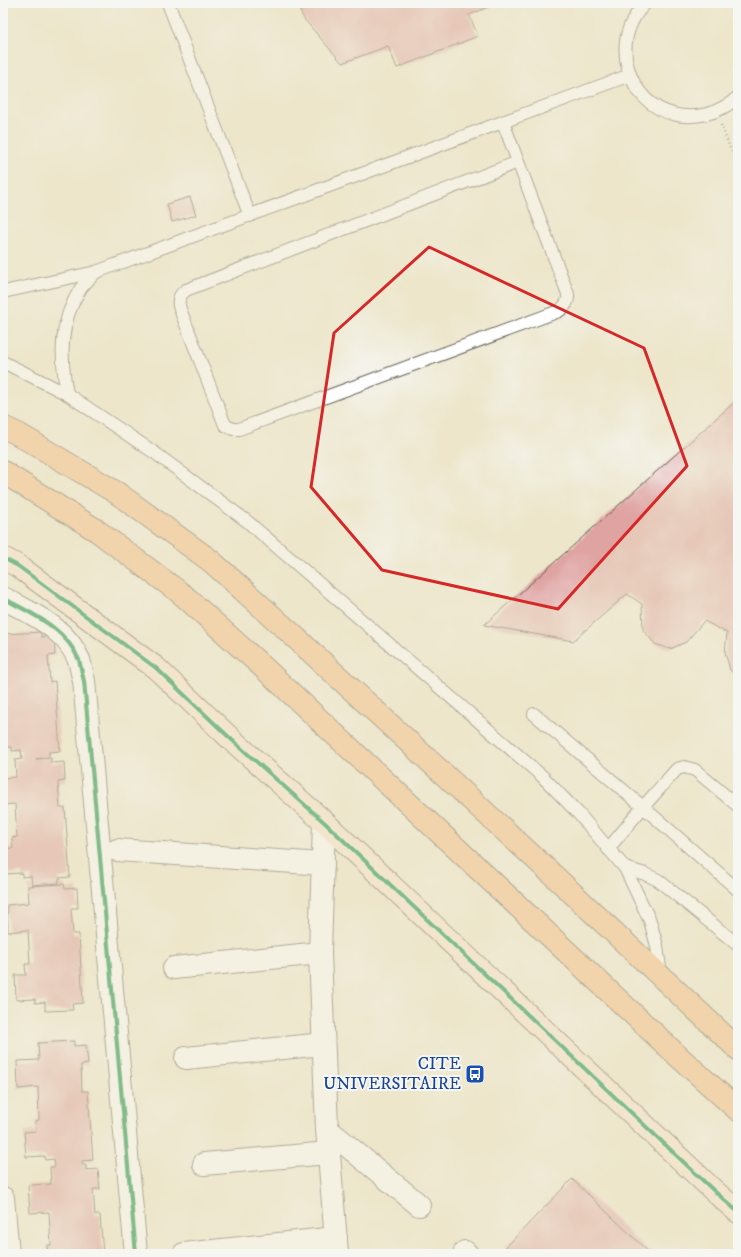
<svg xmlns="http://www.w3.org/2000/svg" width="741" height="1257" viewBox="0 0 741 1257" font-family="'IM FELL DW Pica',serif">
  <rect width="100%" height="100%" fill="#f6f6f2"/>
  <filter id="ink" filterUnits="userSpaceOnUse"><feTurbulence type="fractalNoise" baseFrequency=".025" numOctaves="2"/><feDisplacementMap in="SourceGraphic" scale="8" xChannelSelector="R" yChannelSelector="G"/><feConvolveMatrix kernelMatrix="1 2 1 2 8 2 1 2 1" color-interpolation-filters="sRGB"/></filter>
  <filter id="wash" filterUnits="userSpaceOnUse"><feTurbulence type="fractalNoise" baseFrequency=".012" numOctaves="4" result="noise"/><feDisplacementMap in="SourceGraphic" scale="16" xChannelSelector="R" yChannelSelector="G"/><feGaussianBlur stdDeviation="0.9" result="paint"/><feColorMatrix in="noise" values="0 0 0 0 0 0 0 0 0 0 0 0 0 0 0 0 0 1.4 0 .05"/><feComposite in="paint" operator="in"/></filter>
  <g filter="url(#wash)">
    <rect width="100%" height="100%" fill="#ede6cb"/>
    <g id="blocks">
      <g fill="#dfa3a2">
        <polygon points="296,3 498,3 469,15 478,36 397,68 388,46 342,63 304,19"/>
        <polygon points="190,197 196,215 172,222 167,204"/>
        <polygon points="738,399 738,677 730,670 725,652 727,633 704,621 686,642 670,649 655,644 643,630 642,604 627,594 573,641 484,625"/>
        <polygon points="41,632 41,637 54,636 55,655 48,656 50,682 55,681 60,751 49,752 49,757 36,759 51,758 51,763 64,762 65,781 58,782 60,808 65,808 70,877 59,878 59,883 32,885 31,876 22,877 22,873 3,874 3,849 13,848 12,838 17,837 15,804 3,805 3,778 16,777 15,760 22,759 21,750 12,751 12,747 3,747 3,711 6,711 4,678 3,678 3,651 6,651 5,634"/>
        <polygon points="64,884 65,889 77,888 78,908 71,908 73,934 79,934 83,1003 72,1004 73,1010 45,1011 45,1002 35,1003 35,999 16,1000 15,975 26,975 25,964 30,964 28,930 8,932 7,905 29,903 28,886"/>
        <polygon points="74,1041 74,1046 86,1045 88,1064 81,1065 82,1091 88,1091 93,1160 82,1161 82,1165 86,1165 86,1170 98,1169 100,1189 93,1189 95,1215 100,1215 103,1254 48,1254 47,1245 51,1245 49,1212 30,1213 28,1185 51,1184 50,1167 55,1167 54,1159 45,1160 45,1156 26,1157 24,1132 36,1131 35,1121 39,1120 38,1087 18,1089 17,1061 39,1060 38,1043"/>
        <polygon points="572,1179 651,1254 511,1254 505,1248"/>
      </g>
    </g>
  </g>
  <g filter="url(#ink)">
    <use href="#blocks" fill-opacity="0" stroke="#656359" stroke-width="1"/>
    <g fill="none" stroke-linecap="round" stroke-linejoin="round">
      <defs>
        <g id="lane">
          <polyline points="168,3 250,216"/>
          <path d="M646 3C639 9 634 17 630 26 625 39 624 54 628 68 642 119 700 131 738 97"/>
          <polyline points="737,3 738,4"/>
          <path d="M503 122 568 294C569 302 565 307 559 311L239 429H233L225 425 180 309C177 301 179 295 186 290L518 162"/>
          <polyline points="3,292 96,272 630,75"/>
          <polyline points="3,362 67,394 155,453 248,522 542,776 578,813 625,868 650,921 657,946 661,975"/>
          <path d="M67 394C60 356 59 322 81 288 85 283 91 277 96 272"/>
          <polyline points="534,714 643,807 738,890"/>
          <polyline points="608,849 643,807 677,769 684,767 695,770 738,806"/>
          <polyline points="625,868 645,874 658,880 738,945"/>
        </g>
        <g id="street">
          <path d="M3 598C32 614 65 627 79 660 81 667 82 674 84 681L136 1254"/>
          <polyline points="324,822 320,953 327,1129 337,1254"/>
          <polyline points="117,850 323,864"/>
          <polyline points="174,968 320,953"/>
          <polyline points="186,1058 323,1044"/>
          <polyline points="327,1129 419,1205"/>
          <polyline points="204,1164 328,1153"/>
          <polyline points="3,1198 8,1254"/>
          <polyline points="465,1252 467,1254"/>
          <polyline points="184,1254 336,1238"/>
        </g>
        <polyline id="secondary" points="3,558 18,566 156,668 232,740 324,822 712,1189 738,1212"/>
        <g id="primary">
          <polyline points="3,427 18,434 117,493 211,561 296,638 553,875 738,1049"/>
          <polyline points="3,472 96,530 183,595 264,668 679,1057 738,1110"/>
        </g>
      </defs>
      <use href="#lane" stroke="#656359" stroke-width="14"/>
      <use href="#street" stroke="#656359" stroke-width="24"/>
      <use href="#secondary" stroke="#656359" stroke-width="24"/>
      <use href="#primary" stroke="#656359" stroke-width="24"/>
      <polyline stroke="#656359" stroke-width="2.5" stroke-dasharray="1 3" stroke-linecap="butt" points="721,125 732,153 738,162"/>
      <use href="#lane" stroke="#fff" stroke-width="12"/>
      <use href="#street" stroke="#fff" stroke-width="22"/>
      <use href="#secondary" stroke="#fbe5cf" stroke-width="22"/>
      <use href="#primary" stroke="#f6be87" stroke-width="22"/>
      <defs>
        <g id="cycleway">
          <polyline points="3,558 18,566 156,668 232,740 324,822 712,1189 738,1212"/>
          <path d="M3 598C32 614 65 627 79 660 81 667 82 674 84 681L136 1254"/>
        </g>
      </defs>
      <use href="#cycleway" stroke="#f6f6f2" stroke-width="6"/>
      <use href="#cycleway" stroke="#00873e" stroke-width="4"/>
    </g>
  </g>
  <path d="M0 0H741V1257H0ZM429 247 644 348 687 466 558 609 382 570 311 487 334 333Z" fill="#ede6cb" fill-opacity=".55" fill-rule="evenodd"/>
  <path fill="none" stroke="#d62828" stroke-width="3" stroke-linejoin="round" d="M429 247 644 348 687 466 558 609 382 570 311 487 334 333Z"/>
  <defs>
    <symbol id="bus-square" viewBox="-11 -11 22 22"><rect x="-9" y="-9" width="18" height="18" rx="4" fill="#1a4fb4" stroke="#f6f6f2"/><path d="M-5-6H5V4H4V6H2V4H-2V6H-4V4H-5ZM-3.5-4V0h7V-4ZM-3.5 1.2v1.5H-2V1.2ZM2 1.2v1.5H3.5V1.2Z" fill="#fff"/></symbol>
  </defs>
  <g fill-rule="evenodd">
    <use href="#bus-square" x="464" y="1063" width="22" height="22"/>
  </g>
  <g text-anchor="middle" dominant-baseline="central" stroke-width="4" stroke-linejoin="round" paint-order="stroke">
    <g font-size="17" fill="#164399" stroke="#f6f6f2" text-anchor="end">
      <text x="461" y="1064">CITE<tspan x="461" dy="20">UNIVERSITAIRE</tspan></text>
    </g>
  </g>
  <rect width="741" height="1257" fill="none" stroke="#f6f6f2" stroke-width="16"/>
</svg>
